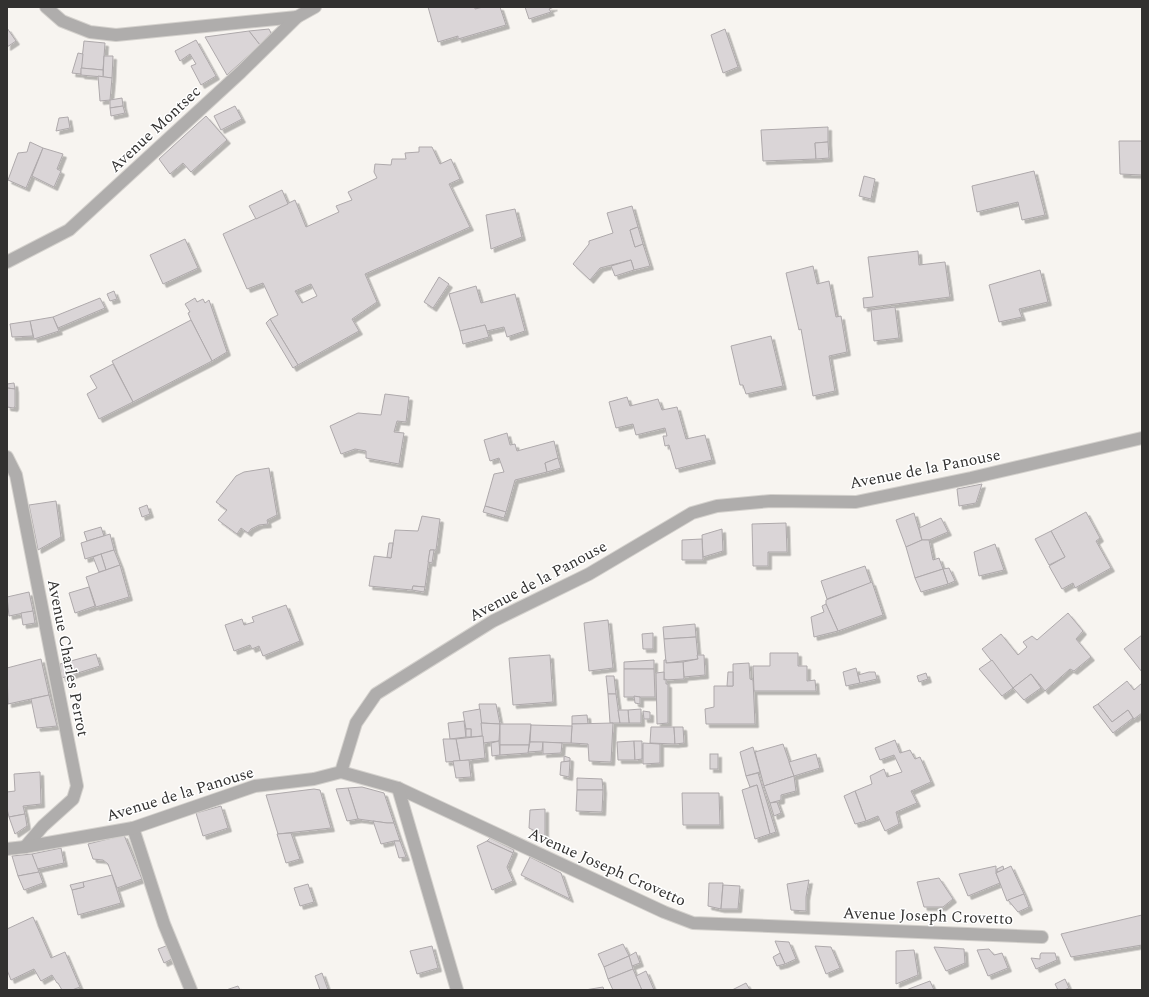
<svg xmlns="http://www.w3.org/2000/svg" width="1149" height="997" viewBox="0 0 1149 997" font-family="Spectral,serif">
  <defs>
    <filter id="shadow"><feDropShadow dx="3.5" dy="3.5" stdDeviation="0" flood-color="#0004"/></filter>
  </defs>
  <rect width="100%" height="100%" fill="#f7f4f0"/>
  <g fill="#dad5d7" stroke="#aea9ab" fill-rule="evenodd" filter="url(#shadow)">
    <polygon points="428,7 475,7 475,9 483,7 500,7 506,25 458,39 458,36 438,42"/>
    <polygon points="525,7 554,7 549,9 551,12 529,19"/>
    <polygon points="7,28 16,41 7,47"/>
    <polygon points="269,29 271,33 260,45 249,31"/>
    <polygon points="725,29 738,67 723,73 711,35"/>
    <polygon points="249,31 260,45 227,75 205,37"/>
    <polygon points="196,40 216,76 201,85 191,66 196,64 190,54 180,61 175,51"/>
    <polygon points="84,41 105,43 103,70 81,68"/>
    <polygon points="78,53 83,54 81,74 72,73"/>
    <polygon points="104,56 113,56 112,78 103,77"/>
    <polygon points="81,68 103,70 103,77 81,75"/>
    <polygon points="98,76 112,78 110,100 100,101"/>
    <polygon points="122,98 123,106 110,108 110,100"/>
    <polygon points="123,106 125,113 111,116 110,108"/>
    <polygon points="235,106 242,119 221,130 214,116"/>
    <polygon points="206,116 227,140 191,172 183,163 170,174 159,159"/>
    <polygon points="68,117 70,128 56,131 59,118"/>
    <polygon points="828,127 828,142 815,143 816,159 763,161 761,130"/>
    <polygon points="1119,141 1142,141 1142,175 1120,174"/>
    <polygon points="30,142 43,148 26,188 8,180 18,153 27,152"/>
    <polygon points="828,142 829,158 816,159 815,143"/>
    <path d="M419 147H432L440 164 451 159 460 179 449 184 470 227 365 274 377 302 352 319 359 331 298 365 270 319 278 315 263 283 247 289 223 234 295 200 306 227 339 212 336 206 352 200 348 192 377 178 374 172 375 164 391 165 392 159H406L405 153 419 152ZM311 284 317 296 302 303 295 291Z"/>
    <polygon points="43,148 63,154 57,169 61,171 54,187 32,176"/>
    <polygon points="1034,171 1045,215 1022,220 1018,202 977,212 972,186"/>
    <polygon points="864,176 875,179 871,199 859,196"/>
    <polygon points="282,190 288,204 256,219 249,206"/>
    <polygon points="632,206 638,227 630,230 635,247 643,244 650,266 634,270 631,260 600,268 590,280 573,264 589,244 589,241 613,233 607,213"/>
    <polygon points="515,209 522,237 491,249 486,215"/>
    <polygon points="638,227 643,244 635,247 630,230"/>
    <polygon points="185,239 198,268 163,284 150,255"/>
    <polygon points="918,251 919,265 945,262 950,297 864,308 863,298 873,297 868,257"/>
    <polygon points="631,260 634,270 615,276 611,266"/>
    <polygon points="813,266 817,284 829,281 836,317 841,316 847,352 829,356 835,391 813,396 801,329 799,330 786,273"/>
    <polygon points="1040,270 1048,302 1019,309 1022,317 999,322 989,285"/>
    <polygon points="439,277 449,284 433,308 424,302"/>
    <polygon points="476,286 481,303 515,294 525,331 507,337 504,327 487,331 485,325 460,331 449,294"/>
    <polygon points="114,291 117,299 110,301 107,294"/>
    <polygon points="100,298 105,308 58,328 53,317"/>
    <polygon points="195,298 197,302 203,299 205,303 209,300 227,352 212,361 191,320 188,313 190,312 185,304"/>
    <polygon points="895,307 899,338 874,341 871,310"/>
    <polygon points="53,317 59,331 34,339 30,321"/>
    <polygon points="270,319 298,365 293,368 266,323"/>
    <polygon points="191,320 212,361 133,402 112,361"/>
    <polygon points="30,321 33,336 12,337 10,324"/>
    <polygon points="485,325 489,337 463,344 460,331"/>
    <polygon points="771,336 783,386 746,394 743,385 740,385 731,346"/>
    <polygon points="113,364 133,402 99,419 87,394 97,388 90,376"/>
    <polygon points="14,383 15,389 7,388 7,384"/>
    <polygon points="7,388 15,389 15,406 14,408 7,407"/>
    <polygon points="385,394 409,397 406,422 397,421 394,432 404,433 399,464 366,458 366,451 355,449 341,454 330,426 358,413 381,415"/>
    <polygon points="627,397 630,406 658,399 662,410 677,407 686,439 705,435 712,460 676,469 669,445 665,446 663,436 667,436 665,428 636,435 633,424 616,428 609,402"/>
    <polygon points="507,433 510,445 515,444 517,451 554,441 558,458 545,463 547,472 515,480 506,512 485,506 494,474 504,472 499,458 490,461 484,440"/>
    <polygon points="558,458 561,468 547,472 545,463"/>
    <polygon points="269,468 277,515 267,520 268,524 259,525 251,529 248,533 241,528 237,534 218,520 227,510 216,502 236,476 244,472"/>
    <polygon points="982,484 976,503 959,506 957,489"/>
    <polygon points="56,501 61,537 38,550 29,505"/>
    <polygon points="147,505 150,514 142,517 139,508"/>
    <polygon points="485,506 506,512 504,518 483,512"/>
    <polygon points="1086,512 1100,538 1096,541 1111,568 1075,588 1073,583 1062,589 1049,566 1065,557 1051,531"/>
    <polygon points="914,513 922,540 906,547 896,520"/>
    <polygon points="422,516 440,519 436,550 430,550 425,587 413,586 412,590 369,586 374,556 391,558 395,530 418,531"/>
    <polygon points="941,518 948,532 929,540 922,540 919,528"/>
    <polygon points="786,523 787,552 768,552 768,566 753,566 752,524"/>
    <polygon points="101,527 104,536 87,541 84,532"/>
    <polygon points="722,529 723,551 703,557 702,535"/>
    <polygon points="1051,531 1065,557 1049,565 1035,539"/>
    <polygon points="110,534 114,550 85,559 81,543"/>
    <polygon points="702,539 703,560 682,560 682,540"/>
    <polygon points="922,540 929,540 933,560 939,558 943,569 915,578 906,547"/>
    <polygon points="389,543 393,543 391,558 387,557"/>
    <polygon points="995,544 1004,570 979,576 974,552"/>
    <polygon points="114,550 120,565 106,570 101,554"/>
    <polygon points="430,550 434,550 432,563 428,562"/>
    <polygon points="101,554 106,570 99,572 93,557"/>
    <polygon points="120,565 129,597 96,607 86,577"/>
    <polygon points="865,566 871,583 827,599 821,581"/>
    <polygon points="949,568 955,581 948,584 943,569"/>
    <polygon points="943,569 948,584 921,592 915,578"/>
    <polygon points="872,582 883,615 838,631 826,604 826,600"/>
    <polygon points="413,586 425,587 424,592 412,590"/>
    <polygon points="89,587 95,606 75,613 69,593"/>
    <polygon points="29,592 33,611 9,616 7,597"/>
    <polygon points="826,604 838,631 814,637 811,617 824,612 822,606"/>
    <polygon points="286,605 300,641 263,656 259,646 252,649 250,645 234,651 225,625 242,619 244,625 254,622 252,617"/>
    <polygon points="33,611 35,623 23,625 21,613"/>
    <polygon points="1068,613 1083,631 1076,639 1091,657 1074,671 1070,669 1045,691 1031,674 1013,688 982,649 1001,634 1018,655 1027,647 1023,642 1032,636 1037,640"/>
    <polygon points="608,620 613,668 589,671 584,623"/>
    <polygon points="695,624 696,637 664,639 663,627"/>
    <polygon points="653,633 653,649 643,649 642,634"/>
    <polygon points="1142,635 1142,672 1124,649"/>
    <polygon points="696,637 698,659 666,663 664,639"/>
    <polygon points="770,653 798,653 798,666 807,666 807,681 815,680 816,691 754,691 753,666 770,666"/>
    <polygon points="96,654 100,666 62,678 60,664"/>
    <polygon points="550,655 553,702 513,705 509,658"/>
    <polygon points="697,655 704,655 705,675 684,677 683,662 698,659"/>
    <polygon points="41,659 49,695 8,704 7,668"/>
    <polygon points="654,660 654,669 624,669 624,662"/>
    <polygon points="664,660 666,660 666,663 683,662 684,679 664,680"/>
    <polygon points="992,660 1013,688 1002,696 979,669"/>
    <polygon points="749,663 750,679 753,680 755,724 706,724 705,709 714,707 714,686 733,686 733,664"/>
    <polygon points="856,668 860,683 846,686 843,672"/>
    <polygon points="624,669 654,669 655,697 624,697"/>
    <polygon points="664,672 664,680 666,679 666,684 668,684 668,723 657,724 656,673"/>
    <polygon points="728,672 733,672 733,686 727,686"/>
    <polygon points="869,672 875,672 877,679 860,683 858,675"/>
    <polygon points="926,673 928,679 919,682 917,676"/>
    <polygon points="1031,674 1041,688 1024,700 1013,688"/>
    <polygon points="606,676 614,676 616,694 608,694"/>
    <polygon points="1127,681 1134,690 1142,683 1142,713 1134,719 1128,710 1112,722 1098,704"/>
    <polygon points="608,694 616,694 620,723 610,723"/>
    <polygon points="49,695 57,726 37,728 31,699"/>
    <polygon points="634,696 640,697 640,704 635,703"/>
    <polygon points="479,704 496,704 500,724 481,723"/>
    <polygon points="1098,704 1112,722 1128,710 1133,718 1113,733 1093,707"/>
    <polygon points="480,709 483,736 471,737 471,729 466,729 463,712"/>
    <polygon points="641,709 641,723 629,723 628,710"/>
    <polygon points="618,710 628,710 629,723 620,723"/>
    <polygon points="643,711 650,712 650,719 644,719"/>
    <polygon points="587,715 588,724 572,724 572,716"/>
    <polygon points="464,721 466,737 450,739 448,723"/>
    <polygon points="481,723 500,724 499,741 483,743"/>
    <polygon points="613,723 611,762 589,761 588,744 571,743 572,724"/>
    <polygon points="500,724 531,724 529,745 500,745"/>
    <polygon points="531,725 572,726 571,743 530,742"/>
    <polygon points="651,727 674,727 675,744 650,743"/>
    <polygon points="674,727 683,727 684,743 675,744"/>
    <rect x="466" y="729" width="5" height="8"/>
    <polygon points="483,736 485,758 460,761 456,739"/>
    <polygon points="443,739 456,739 460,761 446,762"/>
    <polygon points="895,740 900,753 910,750 915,759 920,757 931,782 911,791 917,803 896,812 899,824 885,831 878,816 866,821 855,791 872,784 870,776 884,769 887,777 902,772 894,755 880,760 875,748"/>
    <polygon points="499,741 500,755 492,756 491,743"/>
    <polygon points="634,741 635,760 618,760 617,742"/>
    <polygon points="634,741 642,741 642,759 635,760"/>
    <polygon points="530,742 543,742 542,751 528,752"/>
    <polygon points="543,742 562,743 561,753 543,754"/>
    <polygon points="643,743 660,744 660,763 643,764"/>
    <polygon points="783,744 794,776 764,786 755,752"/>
    <polygon points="500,745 529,745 528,753 500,755"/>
    <polygon points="753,747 760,772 746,776 740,752"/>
    <rect x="710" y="754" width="8" height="15"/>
    <polygon points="816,754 820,768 794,776 789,762"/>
    <polygon points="564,756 570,758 570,761 564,762"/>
    <polygon points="469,760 471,777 456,778 453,761"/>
    <polygon points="570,761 569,777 560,775 561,762"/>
    <polygon points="40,772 41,804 23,806 25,814 9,817 7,809 7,792 15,791 14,774"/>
    <polygon points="758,773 776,832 770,834 757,785 750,787 746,776"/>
    <polygon points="794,776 796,791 781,795 781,800 770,803 764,786"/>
    <polygon points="577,778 602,779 603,790 577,790"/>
    <polygon points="757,785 770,834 755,839 742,790"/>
    <polygon points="362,787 384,793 394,823 387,823 358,819 348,788"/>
    <polygon points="348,788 358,819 347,821 336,789"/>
    <polygon points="314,789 320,790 331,828 278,834 266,795"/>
    <polygon points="577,790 603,790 602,812 576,811"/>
    <polygon points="855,791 866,821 855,824 844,796"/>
    <polygon points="682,793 719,793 720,825 683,825"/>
    <polygon points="777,802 781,813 774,816 770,803"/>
    <polygon points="221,806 228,828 203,836 196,813"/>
    <polygon points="545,809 545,836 529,828 530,810"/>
    <polygon points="25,814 27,826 15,834 9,817"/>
    <polygon points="373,821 387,823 394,823 400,841 394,841 381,844"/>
    <polygon points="291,833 300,859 286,863 277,834"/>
    <polygon points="124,835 142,879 117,888 108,864 103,860 93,859 88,844"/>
    <polygon points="490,838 514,850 513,853 487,841"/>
    <polygon points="394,841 400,841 406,857 399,858"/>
    <polygon points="487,841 513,853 507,867 513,881 492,890 477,846"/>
    <polygon points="61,848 64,863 37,869 32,854"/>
    <polygon points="32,854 39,872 18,876 12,856"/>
    <polygon points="530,857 561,873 570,899 521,875"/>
    <polygon points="996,866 996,873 1000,883 968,896 959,874"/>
    <polygon points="1003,866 1004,870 997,872 997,869"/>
    <polygon points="1011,866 1024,894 1007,901 996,873"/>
    <polygon points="39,872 43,883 24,890 18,876"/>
    <polygon points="112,875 121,903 78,915 72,890 84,887 83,882"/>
    <polygon points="939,878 953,899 943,907 924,907 917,882"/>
    <polygon points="809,880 806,897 806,911 791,910 787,884"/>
    <polygon points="83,882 84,887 72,890 70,885"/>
    <polygon points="709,883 723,883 721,909 708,906"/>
    <polygon points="308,884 314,902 300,906 294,888"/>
    <polygon points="723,885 740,886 738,909 721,909"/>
    <polygon points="1024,894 1029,907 1018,912 1008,900"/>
    <polygon points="1142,915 1142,945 1071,957 1061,934"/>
    <polygon points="33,917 51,958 65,952 80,987 72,990 62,990 58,983 57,983 52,975 41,981 34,969 11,980 7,970 7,929"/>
    <polygon points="775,941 789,942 796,959 785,964"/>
    <polygon points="623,944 629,956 604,967 598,954"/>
    <polygon points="166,946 172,959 164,963 158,949"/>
    <polygon points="432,946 438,968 417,974 410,951"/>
    <polygon points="815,946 831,947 840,968 826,974"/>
    <polygon points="934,947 964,949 965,963 946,971"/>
    <polygon points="989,949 994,955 1002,953 1008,968 988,976 977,950"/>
    <polygon points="914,950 918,975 896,984 896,951"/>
    <polygon points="636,952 640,963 632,966 629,956"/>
    <polygon points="780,953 785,964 777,966 773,957"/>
    <polygon points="1041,953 1055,953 1057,960 1036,969 1031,958 1040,959 1040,955"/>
    <polygon points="629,956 633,969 608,979 604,967"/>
    <polygon points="633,969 642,990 613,990 608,979"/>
    <polygon points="646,971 654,990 642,990 636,976"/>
    <polygon points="322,973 328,990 320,990 315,976"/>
    <polygon points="1065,979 1069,988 1064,990 1058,990 1055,984"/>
    <polygon points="930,981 934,990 906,990"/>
    <polygon points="746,983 750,990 732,990"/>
    <polygon points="238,986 240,990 226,990"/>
    <polygon points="603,987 604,990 585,990"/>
  </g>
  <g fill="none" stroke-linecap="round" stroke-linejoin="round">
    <defs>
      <g id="minor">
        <polyline points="46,7 62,21 90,32 116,35 297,17"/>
        <polyline points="7,262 69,230 241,72 297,17 315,7"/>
        <polyline points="7,457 16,475 77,786 73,799 43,826 25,847"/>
        <polyline points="341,772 398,788 664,912 693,923 1042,937"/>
        <polyline points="398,788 457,990"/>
        <polyline points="133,828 164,924 191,990"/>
        <polyline points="7,849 25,847 133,828 255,786 314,779 341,772 356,723 376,694 493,621 589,574 692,513 717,506 771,501 856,502 971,478 1142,438"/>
      </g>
    </defs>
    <use href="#minor" stroke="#d4d1cd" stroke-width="14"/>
    <use href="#minor" stroke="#afadac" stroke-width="12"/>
  </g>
  <g text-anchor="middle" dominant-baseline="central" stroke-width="3" stroke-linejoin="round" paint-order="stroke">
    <g font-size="16" fill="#323130" stroke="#fff">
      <text transform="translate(155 129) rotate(-43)">Avenue Montsec</text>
      <text transform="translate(925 469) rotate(-11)">Avenue de la Panouse</text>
      <text transform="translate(538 581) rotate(-28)">Avenue de la Panouse</text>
      <text transform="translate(68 658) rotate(79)">Avenue Charles Perrot</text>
      <text transform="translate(180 794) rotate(-17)">Avenue de la Panouse</text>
      <text transform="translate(607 867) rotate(24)">Avenue Joseph Crovetto</text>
      <text transform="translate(928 916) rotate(2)">Avenue Joseph Crovetto</text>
    </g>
  </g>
  <rect width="1149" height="997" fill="none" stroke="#323130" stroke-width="16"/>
</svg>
